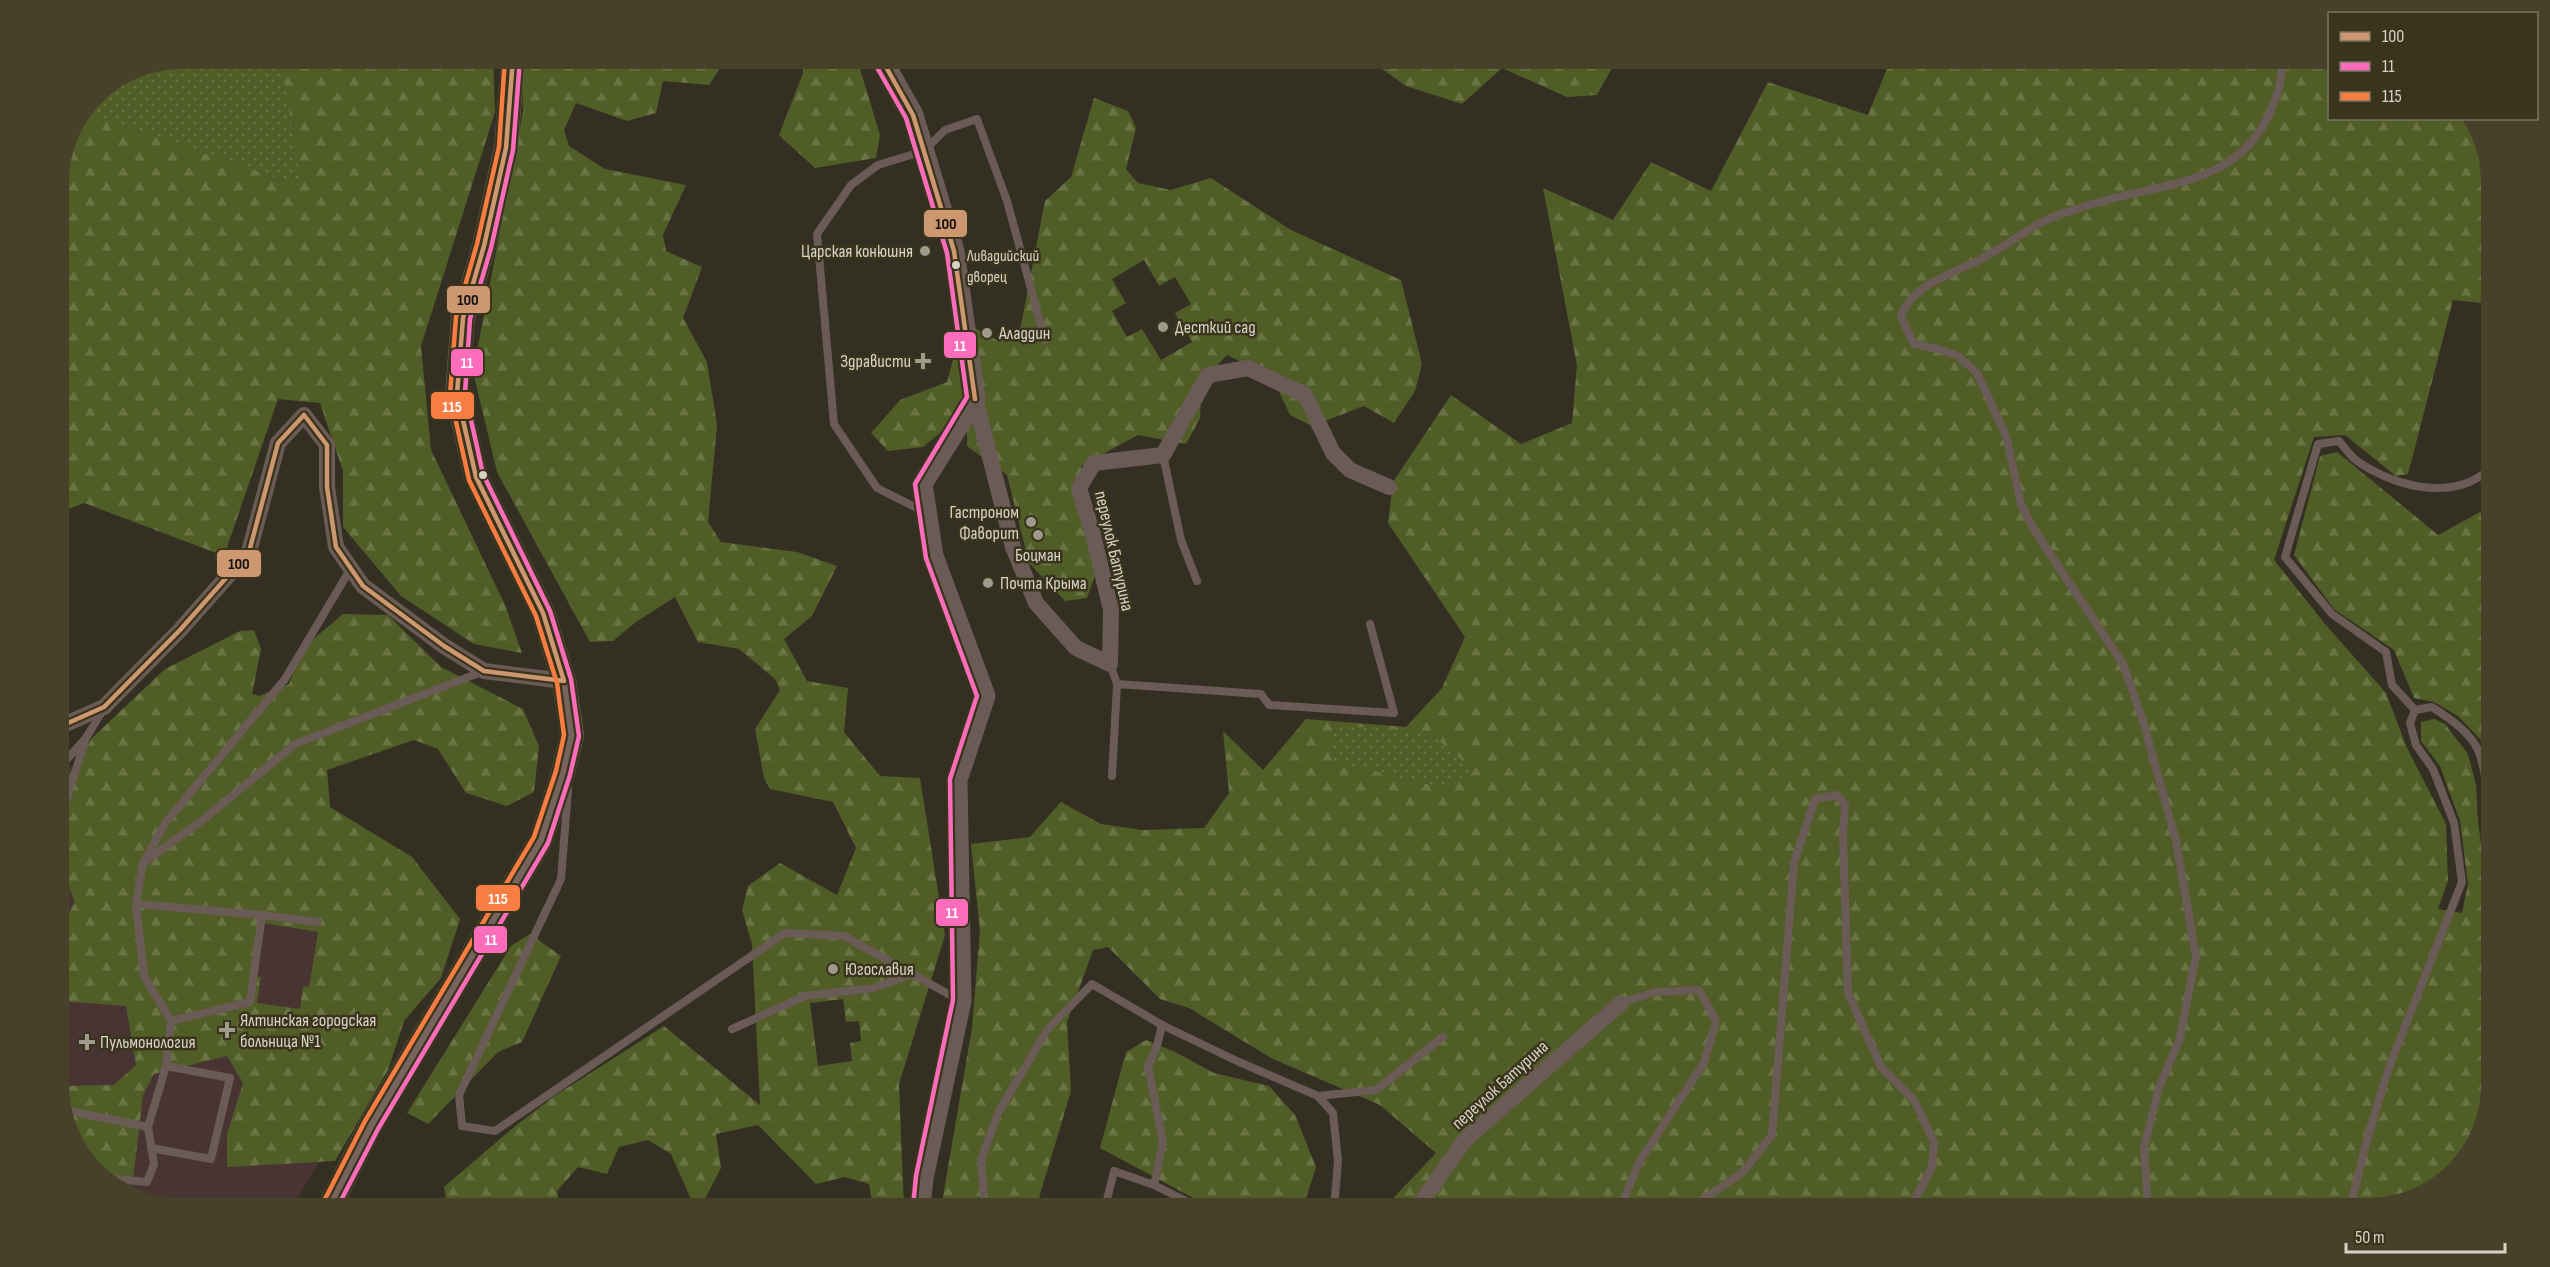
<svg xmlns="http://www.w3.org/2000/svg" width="2550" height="1267" viewBox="0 0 2550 1267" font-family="'Sofia Sans Condensed',sans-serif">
  <defs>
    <pattern id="forest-firs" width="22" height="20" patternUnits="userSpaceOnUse" patternTransform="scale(1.5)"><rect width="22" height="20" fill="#515d26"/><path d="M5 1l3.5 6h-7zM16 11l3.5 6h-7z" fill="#697344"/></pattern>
    <pattern id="park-dots" width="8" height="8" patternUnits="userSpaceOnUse" patternTransform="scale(1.5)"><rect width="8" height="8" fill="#515d26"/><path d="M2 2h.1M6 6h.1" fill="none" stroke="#697344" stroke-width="1.8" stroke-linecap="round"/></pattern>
  </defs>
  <rect width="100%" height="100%" fill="#333023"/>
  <polygon fill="#473433" points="59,759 433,966 292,1208 182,1208 128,1196 79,1154 59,1094"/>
  <g fill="url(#forest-firs)" fill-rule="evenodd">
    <polygon points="1980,58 2044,64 2050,58 2329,59 2330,118 2473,119 2491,174 2491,304 2453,300 2408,474 2396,476 2345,435 2314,437 2274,560 2325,624 2386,693 2407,748 2446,824 2448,880 2438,909 2462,913 2468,884 2460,821 2440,766 2421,741 2421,722 2434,719 2445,724 2468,754 2476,785 2478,821 2486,882 2488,957 2484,1119 2479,1139 2436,1188 2368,1208 1384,1208 1436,1153 1380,1105 1273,1059 1189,1008 1160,999 1108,947 1093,950 1067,1022 1071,1091 1036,1208 941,1208 972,1028 980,931 971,844 1030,837 1061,802 1101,824 1142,830 1204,828 1229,793 1223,731 1263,770 1306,719 1406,727 1442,688 1465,637 1388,523 1393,482 1451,395 1521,444 1572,423 1577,365 1543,188 1613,220 1651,162 1711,191 1768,82 1868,115 1891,59"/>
    <polygon points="182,59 493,59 495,112 421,346 431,450 505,605 522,653 474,644 401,596 343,527 343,471 320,403 278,399 224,556 84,503 59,513 59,174 68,134 95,94 135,68"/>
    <path d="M522 59H726L709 85 663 81 656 113 627 121 576 103 564 130 569 146 605 169 686 185 663 235 666 251 702 267 683 318 707 362 717 425 708 522 721 542 797 552 837 566 812 616 784 639 807 681 848 688 844 732 880 776 920 778 945 935 899 1084 904 1208H873L869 1184 845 1177 816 1184 758 1125 716 1134 721 1168 705 1199H691L671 1154 648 1140 619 1147 607 1174 578 1167 557 1191 560 1208H448L444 1187 514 1127 553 1097 664 1026 760 1105 752 944 742 910 748 886 780 863 837 895 856 848 833 802 770 789 764 778 755 729 780 690 775 679 739 649 698 642 675 597 636 622 613 641 590 642 497 472 473 372 523 112ZM843 999 846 1022 859 1021 861 1041 850 1043 852 1061 818 1066 810 1003Z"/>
    <polygon points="803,59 857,59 880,135 876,158 815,168 779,135 803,73"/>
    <polygon points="1368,59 1617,59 1597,95 1567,97 1502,68 1462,104 1406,86"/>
    <path d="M1094 98 1128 111 1136 128 1126 169 1138 183 1171 190 1211 178 1291 230 1401 280 1422 364 1415 391 1394 423 1364 406 1312 426 1290 415 1272 377 1227 355 1202 381 1200 418 1186 444 1138 435 1081 466 1083 527 1098 566 1087 598 1065 601 1029 563 1007 475 967 446V411L923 447 888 451 871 433 900 400 947 382 963 322 999 341 1020 330 1045 201 1071 177ZM1144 260 1159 286 1175 277 1191 304 1175 313 1192 342 1161 360 1142 329 1127 337 1112 311 1126 303 1112 279Z"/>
    <polygon points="2337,452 2438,535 2491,506 2491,777 2483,742 2458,716 2434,702 2414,698 2394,650 2334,609 2294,555 2320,456"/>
    <path d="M343 614 388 615 441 667 523 709 539 746 534 792 507 806 466 793 438 749 414 740 327 770 330 807 412 857 460 919 441 978 404 1021 388 1070 335 1161 227 1167V1134L243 1083 227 1056 154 1074 143 1095 133 1180 96 1169 79 1154 59 1094V1086L114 1085 136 1065 126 1006 59 1001V931L75 902 66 878 59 874V782L68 777 92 738 165 669 240 631 254 630 261 649 252 694 259 696 289 684 303 648ZM264 923 318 932 309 987 303 986 300 1009 257 1003 261 977H256Z"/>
    <polygon points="530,934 561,956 522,1042 498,1052 428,1124 407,1113 511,946"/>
    <polygon points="1146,1040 1175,1052 1214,1073 1269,1086 1295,1115 1316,1167 1303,1208 1212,1208 1100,1148 1126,1052"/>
  </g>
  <g fill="url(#park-dots)">
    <polygon points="182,58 281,59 301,186 83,113 95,94 135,68"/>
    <polygon points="1333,725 1409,731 1434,737 1473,769 1468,780 1438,787 1334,761"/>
  </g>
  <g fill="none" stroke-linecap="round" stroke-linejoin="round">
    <g stroke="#6b5b56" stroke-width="8">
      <polyline points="1163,455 1181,540 1197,581"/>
      <polyline points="923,511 877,488 834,424 817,234 851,185 878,165 924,151 945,130 977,119 1007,201 1045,340"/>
      <polyline points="1110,664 1117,684 1112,776"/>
      <polyline points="1117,684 1261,694 1269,705 1394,713 1370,624"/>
      <path d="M2415 710 2392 685 2386 652 2332 614 2285 557 2318 444 2339 441C2345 448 2350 456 2357 461 2387 482 2432 496 2467 483 2475 480 2484 474 2491 469"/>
      <polyline points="59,768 86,738 103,710"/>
      <polyline points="568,790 561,879 459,1095 462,1126 495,1131 785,933 844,936 959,1000"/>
      <polyline points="59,823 86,738"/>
      <polyline points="146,861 204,819 295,744 484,671"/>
      <polyline points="136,904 262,915 318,922"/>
      <polyline points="2491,984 2489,1006 2491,1023"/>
      <polyline points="1621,1003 1655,992 1699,990 1716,1021 1704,1063 1641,1159 1622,1203 1626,1208"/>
      <polyline points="171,1021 250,1002 262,915"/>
      <polyline points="732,1029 805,996 874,988 912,974"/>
      <polyline points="166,1066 171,1021 144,976 136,904 143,863 166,822 285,679 351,568"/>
      <polyline points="1318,1096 1376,1090 1443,1037"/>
      <polyline points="63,1107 70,1111 148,1127 154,1164 147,1182 107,1178"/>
      <polyline points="148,1127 166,1066 230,1078 211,1159 151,1148"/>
      <polyline points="1154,1185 1200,1208"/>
      <polyline points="985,1208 981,1160 998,1113 1047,1030 1092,984 1162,1025 1239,1062 1318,1096 1333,1113 1338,1161 1334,1208"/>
      <polyline points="1105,1208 1114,1171 1154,1185 1163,1142 1148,1066 1157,1046 1162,1025"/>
      <polyline points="1690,1208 1742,1173 1772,1135 1794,863 1815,799 1837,795 1845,805 1843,834 1848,993 1881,1067 1914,1100 1934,1142 1932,1167 1910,1208"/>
      <polyline points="2070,1208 2076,1208"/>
      <path d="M2148 1208 2144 1147 2159 1088 2180 1038 2196 956 2176 841 2143 721 2123 664 2036 533 2021 504 2006 436 1977 373 1958 356 1938 349 1914 344 1901 317C1911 286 1945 277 1971 264 1996 253 2018 235 2042 222 2053 215 2068 212 2080 208 2159 180 2247 192 2277 94 2281 83 2282 70 2284 58"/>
      <path d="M2350 1208 2367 1140 2388 1070 2462 882 2454 823 2433 769 2416 745 2410 723 2415 710 2432 707C2447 717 2468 730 2477 748 2487 768 2488 808 2491 831"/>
    </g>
    <g stroke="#6b5b56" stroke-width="16">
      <polyline points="975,399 1013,547 1036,603 1076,648 1110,664 1111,610 1093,535 1079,488 1094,463 1163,455 1208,375 1248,368 1305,395 1333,453 1350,470 1389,487"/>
      <polyline points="59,727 104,707 180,630 249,552 278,443 304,415 327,445 327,487 336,547 363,586 444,646 484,671 564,681"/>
      <polyline points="1417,1208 1465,1140 1621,1003"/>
    </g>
    <polyline stroke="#6b5b56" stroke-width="21" points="881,58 913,115 954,251 975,399 922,484 933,556 985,696 957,780 961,1001 923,1178 920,1208"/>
    <polyline stroke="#77645e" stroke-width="24" points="329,1208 371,1125 541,840 563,773 572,735 564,681 543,613 476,477 457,394 463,318 484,246 506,148 513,58"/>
    <defs>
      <g id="bus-1">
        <polyline points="881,58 913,115 954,251 975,399"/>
        <polyline points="59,727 104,707 180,630 249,552 278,443 304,415 327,445 327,487 336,547 363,586 444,646 484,671 564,681 543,613 476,477 457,394 463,318 484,246 506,148 513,58"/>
      </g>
      <g id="bus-2">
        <polyline points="874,62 906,118 947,253 967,397 915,484 926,558 977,696 950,779 953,1000 916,1176 913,1207"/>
        <polyline points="337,1208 378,1129 548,843 570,775 579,736 571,679 550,611 483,474 465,393 470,319 491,248 513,150 520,59"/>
      </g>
      <polyline id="bus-3" points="322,1205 365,1121 534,837 556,771 564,735 557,683 536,616 469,480 450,395 456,317 477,244 499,147 505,58"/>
    </defs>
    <use href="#bus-1" stroke="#3a341c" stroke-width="9"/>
    <use href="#bus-2" stroke="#3a341c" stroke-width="9"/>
    <use href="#bus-3" stroke="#3a341c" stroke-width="9"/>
    <use href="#bus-1" stroke="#cd976f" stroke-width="4.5"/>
    <use href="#bus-2" stroke="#fb6dba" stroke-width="4.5"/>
    <use href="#bus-3" stroke="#f77d43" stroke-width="4.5"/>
  </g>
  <g fill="#9e9b8d" stroke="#3a341c" stroke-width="2">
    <circle cx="925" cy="251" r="6"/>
    <circle cx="1163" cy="327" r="6"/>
    <circle cx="987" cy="333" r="6"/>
    <path d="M920 352h6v6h6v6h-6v6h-6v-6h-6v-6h6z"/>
    <circle cx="1031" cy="522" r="6"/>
    <circle cx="1038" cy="535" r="6"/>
    <circle cx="988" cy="583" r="6"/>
    <circle cx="833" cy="969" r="6"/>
    <path d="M224 1021h6v6h6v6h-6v6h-6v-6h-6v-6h6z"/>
    <path d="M84 1033h6v6h6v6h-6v6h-6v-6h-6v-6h6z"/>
  </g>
  <g fill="#d7d4c6" stroke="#3a341c" stroke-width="2">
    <circle cx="956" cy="265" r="5"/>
    <circle cx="483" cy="475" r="5"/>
  </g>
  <g text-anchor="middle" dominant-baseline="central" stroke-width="5" stroke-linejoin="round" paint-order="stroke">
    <g font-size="16" fill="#d7d4c6" stroke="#3a341c" text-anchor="start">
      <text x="967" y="256">Ливадийский<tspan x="967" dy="21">дворец</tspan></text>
    </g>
    <g font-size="18" fill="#d7d4c6" stroke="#3a341c" text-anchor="start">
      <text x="913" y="251" text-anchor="end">Царская конюшня</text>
      <text x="1175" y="327">Десткий сад</text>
      <text x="999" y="333">Аладдин</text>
      <text x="911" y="361" text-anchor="end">Здрависти</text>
      <text x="1019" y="512" text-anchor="end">Гастроном<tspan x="1019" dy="21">Фаворит</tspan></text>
      <text x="1038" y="555" text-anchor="middle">Боцман</text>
      <text x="1000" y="583">Почта Крыма</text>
      <text x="845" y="969">Югославия</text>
      <text x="240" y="1020">Ялтинская городская<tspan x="240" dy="21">больница №1</tspan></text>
      <text x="100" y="1042">Пульмонология</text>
    </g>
    <g font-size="18" fill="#d7d4c6" stroke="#3a341c">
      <text transform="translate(1114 551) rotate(77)">переулок Батурина</text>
      <text transform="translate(1500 1085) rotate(-42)">переулок Батурина</text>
    </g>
  </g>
  <path d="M0 0H2550V1267H0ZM182 69H2368A113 113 0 0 1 2481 182V1085A113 113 0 0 1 2368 1198H182A113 113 0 0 1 69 1085V182A113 113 0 0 1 182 69Z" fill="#47412a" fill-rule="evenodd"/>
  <g stroke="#3a341c" stroke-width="2">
    <rect x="923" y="209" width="45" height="29" rx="6" fill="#cd976f"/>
    <rect x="446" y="285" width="45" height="29" rx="6" fill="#cd976f"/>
    <rect x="943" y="331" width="34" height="28" rx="6" fill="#fb6dba"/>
    <rect x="450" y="348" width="34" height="29" rx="6" fill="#fb6dba"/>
    <rect x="430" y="391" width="45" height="29" rx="6" fill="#f77d43"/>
    <rect x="216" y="549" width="46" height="29" rx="6" fill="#cd976f"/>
    <rect x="475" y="884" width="46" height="28" rx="6" fill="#f77d43"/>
    <rect x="935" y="898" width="34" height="29" rx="6" fill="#fb6dba"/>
    <rect x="473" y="925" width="35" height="29" rx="6" fill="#fb6dba"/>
  </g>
  <g font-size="16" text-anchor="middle" font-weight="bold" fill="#fff">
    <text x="960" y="351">11</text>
    <text x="467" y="368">11</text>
    <text x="452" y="412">115</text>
    <text x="498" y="904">115</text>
    <text x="952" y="918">11</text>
    <text x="491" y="945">11</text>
  </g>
  <g font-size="16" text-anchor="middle" font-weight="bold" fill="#111">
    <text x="946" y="229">100</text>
    <text x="468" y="305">100</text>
    <text x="239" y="569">100</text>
  </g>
  <rect x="2328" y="12" width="210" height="108" fill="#3a341c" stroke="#797460" stroke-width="1.5"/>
  <rect x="2340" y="32" width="30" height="9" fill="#cd976f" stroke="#797460" stroke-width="1.5"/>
  <text x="2382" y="42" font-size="18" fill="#d7d4c6">100</text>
  <rect x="2340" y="62" width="30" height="9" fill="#fb6dba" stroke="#797460" stroke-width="1.5"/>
  <text x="2382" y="72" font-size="18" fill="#d7d4c6">11</text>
  <rect x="2340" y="92" width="30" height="9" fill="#f77d43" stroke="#797460" stroke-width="1.5"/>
  <text x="2382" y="102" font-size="18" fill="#d7d4c6">115</text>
  <path d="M2346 1243v9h159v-9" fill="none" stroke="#d7d4c6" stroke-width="3"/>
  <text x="2355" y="1243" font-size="18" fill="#d7d4c6" stroke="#3a341c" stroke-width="4.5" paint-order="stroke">50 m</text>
</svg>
